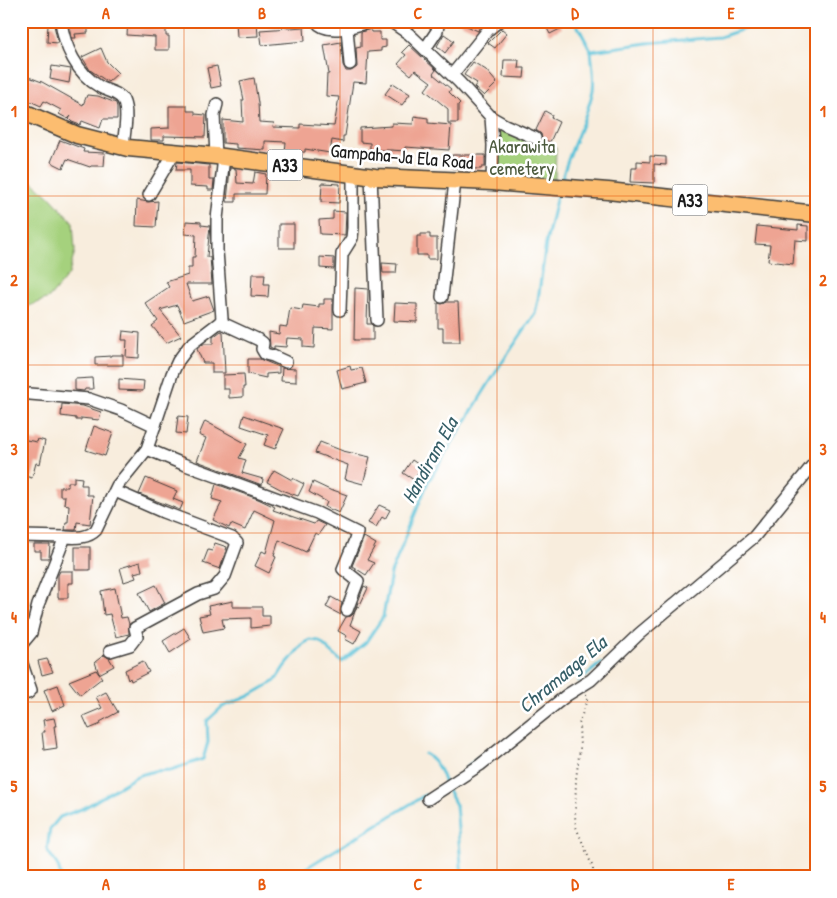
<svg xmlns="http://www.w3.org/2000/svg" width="837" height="898" viewBox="0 0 837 898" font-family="'Patrick Hand',sans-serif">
  <rect width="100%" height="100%" fill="#fff"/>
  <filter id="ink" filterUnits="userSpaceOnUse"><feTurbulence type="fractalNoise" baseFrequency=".02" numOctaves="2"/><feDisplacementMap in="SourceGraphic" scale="10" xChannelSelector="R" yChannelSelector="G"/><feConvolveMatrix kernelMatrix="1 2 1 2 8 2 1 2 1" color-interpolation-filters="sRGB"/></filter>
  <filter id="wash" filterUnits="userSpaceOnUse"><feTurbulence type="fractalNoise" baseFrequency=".0096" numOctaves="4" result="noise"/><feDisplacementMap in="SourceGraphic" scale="20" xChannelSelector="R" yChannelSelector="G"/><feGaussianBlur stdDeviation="1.12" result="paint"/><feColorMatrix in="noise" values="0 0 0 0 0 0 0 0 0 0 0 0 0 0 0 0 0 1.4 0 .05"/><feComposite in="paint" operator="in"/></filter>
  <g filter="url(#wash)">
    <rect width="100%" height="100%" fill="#f8eddd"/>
    <g fill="#a5d17d" stroke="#60764c">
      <polygon points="499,127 556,148 555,179 498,177"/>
      <polygon points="21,172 49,196 73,222 75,251 69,274 49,298 21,309"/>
    </g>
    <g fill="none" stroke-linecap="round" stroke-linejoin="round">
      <g stroke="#5cc3d9" stroke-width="3">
        <polyline points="575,21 591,51"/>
        <path d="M561 183C568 151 586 123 593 90 595 79 592 64 591 51L647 43 720 37 768 21"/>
        <polyline points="579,681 601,663"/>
        <path d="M425 754C437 760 441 772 445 784"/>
        <polyline points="468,766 483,755"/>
        <polyline points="448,790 456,805 462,877"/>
        <polyline points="61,877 58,866 47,850 50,829 60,817 84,808 137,776 154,771 171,770 203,759 208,742 207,721 222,707 249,696 275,681 284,667 303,644 310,640 319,641 342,662 366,642 383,617 391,573 428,482 499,367 535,314 538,300 546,243 558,191"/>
        <polyline points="298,877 306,868 425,795"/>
      </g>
    </g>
    <g id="blocks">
      <g fill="#eea493">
        <polygon points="69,21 88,21 88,33 75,34 76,38 72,38"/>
        <polygon points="128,21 151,23 151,26 166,26 166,36 169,36 169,50 155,50 155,37 127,35"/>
        <polygon points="236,21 257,21 258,36 237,37"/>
        <polygon points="456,21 482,21 478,31"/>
        <polygon points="543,21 559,21 562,28 550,34"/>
        <polygon points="48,25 54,25 58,43 47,42"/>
        <polygon points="304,27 305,41 262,45 260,30"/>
        <polygon points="371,29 371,32 380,32 380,40 386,40 386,47 381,48 381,51 368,52 366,83 353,82 345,136 343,136 343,142 332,140 330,153 305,149 305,152 285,153 286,142 265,141 265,150 236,148 236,144 223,143 223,120 243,122 242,100 244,100 240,81 254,78 258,103 259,122 274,123 273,127 300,128 300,124 334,126 339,97 326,96 327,74 329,74 324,45 341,42 343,65 346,71 351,71 357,67 356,48 361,47 361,32"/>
        <polygon points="502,29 507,33 495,48 488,43"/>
        <polygon points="444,34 454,41 445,53 437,46"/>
        <polygon points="409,45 436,70 433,74 451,89 449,92 460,103 458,105 458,123 448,123 448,109 425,90 431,82 415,70 411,75 398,64 406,55 402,52"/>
        <polygon points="101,48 107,62 118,73 108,82 90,70 82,57"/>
        <polygon points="504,60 519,60 518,68 525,68 524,78 503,77"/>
        <polygon points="473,62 486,70 497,83 484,96 474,87 477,83 464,75"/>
        <polygon points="52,66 71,69 69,83 50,79"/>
        <polygon points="217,66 221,86 211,88 207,68"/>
        <polygon points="26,76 42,82 83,105 87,95 98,96 116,103 117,107 117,119 103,119 100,128 82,121 80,125 72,122 69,119 71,116 68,119 59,114 61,110 44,101 41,106 21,97 21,89"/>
        <polygon points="393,83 410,94 402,105 385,94"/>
        <polygon points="169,106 187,106 187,111 195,111 195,114 206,115 205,137 164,136 164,140 151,140 151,129 169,128"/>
        <polygon points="545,111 552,115 551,118 559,122 550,142 542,139 541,134 536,130"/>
        <polygon points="414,116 428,118 428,123 451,125 449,150 405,147 405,151 391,150 370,150 370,143 360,142 360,128 392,126 392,123 413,124"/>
        <polygon points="60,140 84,149 83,152 105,153 104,166 91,166 90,167 67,159 63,168 51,162"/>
        <polygon points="452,155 485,155 485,167 482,167 481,169 452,168"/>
        <polygon points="650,156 666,157 666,165 654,164 654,183 630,182 631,168 637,168 637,161 650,162"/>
        <polygon points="177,162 209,165 209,180 214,180 213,190 208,190 208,187 190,186 190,170 176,170"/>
        <polygon points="230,168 236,169 237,183 253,184 255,172 266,174 265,194 236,194 236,202 227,202"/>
        <polygon points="322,183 340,184 339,203 321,202"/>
        <polygon points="137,200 148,202 158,201 156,227 136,226"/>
        <polygon points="333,211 346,212 345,235 320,234 319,220 333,219"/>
        <polygon points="186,221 201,222 201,225 210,226 207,257 210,257 212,284 186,284 192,301 209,296 214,310 184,321 177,305 160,310 181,336 166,343 152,326 158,321 145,303 169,287 166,282 188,275 188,268 192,268 192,257 195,257 196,235 185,234"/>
        <rect x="279" y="224" width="15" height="24"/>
        <polygon points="798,225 808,226 808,241 795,240 793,264 768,261 770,245 755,244 757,226 798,230"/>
        <polygon points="421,234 430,234 430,238 437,238 437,259 427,259 427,255 417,255 417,236 421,236"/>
        <polygon points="320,257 334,258 334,269 320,268"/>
        <polygon points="382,263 397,264 396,273 383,273"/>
        <polygon points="252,274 265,274 264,284 269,284 268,297 251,296"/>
        <polygon points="355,288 368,289 367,324 371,324 373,326 373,340 354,340"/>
        <polygon points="324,299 333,299 333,329 315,328 314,348 303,347 303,339 287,338 286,347 274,346 274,349 270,347 269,332 279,334 280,326 287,327 290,308 302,310 303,305 319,307 319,304 324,304"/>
        <polygon points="447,302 458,302 460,342 443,342 443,328 438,328 438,303 442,304"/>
        <polygon points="395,303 417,304 417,322 394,321"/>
        <polygon points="123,331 140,333 139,358 126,357 127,340 122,340"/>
        <polygon points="221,331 223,332 225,373 212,373 212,363 203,363 197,349 203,344 213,344 213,337"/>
        <polygon points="111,355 123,355 123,365 95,365 95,357 111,356"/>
        <polygon points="248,359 260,359 279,367 279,373 266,374 266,378 248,374"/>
        <polygon points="350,366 351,370 362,368 366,383 342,389 337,370"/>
        <polygon points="282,368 296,369 296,382 281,381"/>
        <polygon points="244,374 245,387 243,387 243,397 229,398 229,389 223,389 223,375"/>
        <polygon points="92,378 93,389 85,389 84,391 75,390 75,379"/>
        <polygon points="119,379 144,381 143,391 119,390"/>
        <polygon points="62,404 83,406 101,412 99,420 81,418 81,420 76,420 76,418 61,416"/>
        <polygon points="244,415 284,429 275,449 264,445 268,435 241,426"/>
        <polygon points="178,416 188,417 186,434 176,433"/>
        <polygon points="205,421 247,444 239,458 246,460 242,473 263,479 262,485 197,461 206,438 199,435"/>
        <polygon points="94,426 113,433 105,456 86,450"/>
        <polygon points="21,439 37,442 38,439 45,441 40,464 36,463 32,478 21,475"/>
        <polygon points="320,442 343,451 370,457 363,484 345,479 348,465 315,453"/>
        <polygon points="412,460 422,467 414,480 403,473"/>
        <polygon points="274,470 292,480 292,478 304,484 298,496 284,491 267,482"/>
        <polygon points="74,477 82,478 81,485 87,485 87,495 93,495 90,524 77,522 76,530 65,530 66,522 68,522 69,505 64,504 65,496 60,496 60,487 68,487 68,482 74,482"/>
        <polygon points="146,478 177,491 173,499 183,503 180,510 139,494"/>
        <polygon points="313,482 332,491 333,490 347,495 339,513 325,507 327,502 309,492"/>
        <polygon points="216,484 258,499 275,507 273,510 314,524 316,521 325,525 318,535 315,533 306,552 279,540 274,556 276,557 269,573 255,566 262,551 266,553 275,520 254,510 245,530 231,524 229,528 213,520 222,502 212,499"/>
        <polygon points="379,505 390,510 385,519 382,517 376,527 368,523"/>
        <polygon points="364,537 376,544 367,560 374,563 366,575 352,566"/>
        <polygon points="215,543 227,547 220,569 203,563 208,550 212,551"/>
        <polygon points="34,544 50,544 49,558 41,558 41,551 34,551"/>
        <rect x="75" y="547" width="15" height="23"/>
        <polygon points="140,562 142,571 134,573 136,578 124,582 120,568"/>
        <polygon points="60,571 73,571 73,583 68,583 68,598 58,598 58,575"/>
        <polygon points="156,585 165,603 149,612 139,593"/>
        <polygon points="364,586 368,588 359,607 357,606 350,625 361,631 354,644 345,639 347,636 338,631 346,617 351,616 354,613"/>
        <polygon points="115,588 121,618 127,617 129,624 129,634 116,637 110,614 104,615 101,591"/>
        <polygon points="331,597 342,603 340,611 341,615 326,607"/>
        <polygon points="233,601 233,607 262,607 262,616 270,616 270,626 251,628 251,618 222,619 224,628 203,632 199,616 210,614 208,606"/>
        <polygon points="184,628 191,639 170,653 163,641"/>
        <polygon points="104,655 109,658 114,666 99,674 95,662"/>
        <polygon points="47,659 53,672 42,675 38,661"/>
        <polygon points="143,661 149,672 131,681 130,678 128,680 125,670"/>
        <polygon points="96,670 102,678 80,695 69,681"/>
        <polygon points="58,685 65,705 52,711 44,690"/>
        <polygon points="106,692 118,712 100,722 101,724 89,729 83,716 102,708 96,697"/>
        <polygon points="54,718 56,726 54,726 57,748 44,750 42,732 45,732 43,720"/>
      </g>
    </g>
  </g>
  <g filter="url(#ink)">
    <use href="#blocks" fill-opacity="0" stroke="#3d3b39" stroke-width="1"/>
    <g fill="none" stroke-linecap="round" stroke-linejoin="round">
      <defs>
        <g id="minor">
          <path d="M61 21C64 46 77 74 100 87 107 91 118 92 123 100 129 113 124 134 123 147"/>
          <path d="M316 21C327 37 357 25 372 21"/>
          <polyline points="390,21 409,34 459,82 491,117 493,145 492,182"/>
          <polyline points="347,28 350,64"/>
          <polyline points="425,49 437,31 439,21"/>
          <polyline points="452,75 488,30 499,21"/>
          <polyline points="491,117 505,125 535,138"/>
          <polyline points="216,156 214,115 217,104"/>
          <polyline points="371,176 377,320"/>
          <polyline points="149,195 174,153"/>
          <polyline points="442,297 455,181"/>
          <polyline points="340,310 342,254 352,238 353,228 353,174"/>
          <polyline points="220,322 259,340 263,343 262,349 265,354 273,356 286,362"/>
          <polyline points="30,394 89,399 121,410 155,426"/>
          <polyline points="147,449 183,464 317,513 357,533 355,540 343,569 358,581 347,610"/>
          <polyline points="21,536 65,537"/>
          <path d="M21 645 31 633 38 605 65 537C77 538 88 538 96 530L117 486 147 449 172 374 178 361 190 345 220 322 222 319 217 251V219L224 157"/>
          <polyline points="110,651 130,645 137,636 135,628 198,594 214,589 225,576 237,543 232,538 163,512 115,491"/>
          <polyline points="21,661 31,690 28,693 21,694"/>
          <polyline points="428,799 480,765 567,695 591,680 639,634 754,537 816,461"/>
        </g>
        <polyline id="highway" points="21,111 77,135 128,148 216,156 375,177 492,182 608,191 816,214"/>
      </defs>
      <use href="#minor" stroke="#3d3b39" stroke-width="14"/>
      <use href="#highway" stroke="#3d3b39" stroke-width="19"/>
      <polyline stroke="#3d3b39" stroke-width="2" stroke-dasharray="1 4" stroke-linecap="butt" points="586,694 587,699 579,724 580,748 576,779 575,816 576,827 593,868 593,874 590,877"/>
      <use href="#minor" stroke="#fff" stroke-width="11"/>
      <use href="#highway" stroke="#fcbd6f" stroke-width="16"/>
    </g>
  </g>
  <path fill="none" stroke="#e8590c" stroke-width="1" stroke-opacity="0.55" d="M184 21V877M340 21V877M497 21V877M653 21V877M21 196H816M21 365H816M21 533H816M21 702H816"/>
  <g text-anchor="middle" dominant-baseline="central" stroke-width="5" stroke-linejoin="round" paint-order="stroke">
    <g fill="#fff" stroke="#606060" stroke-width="1">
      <rect x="267.5" y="149.5" width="35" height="31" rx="4"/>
      <rect x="672.5" y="184.5" width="35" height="31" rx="4"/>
    </g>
    <g font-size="18" font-weight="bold" fill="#1c1c1c">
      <text x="285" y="165">A33</text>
      <text x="690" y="200">A33</text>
    </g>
    <g font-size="19" fill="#4c5b3e" stroke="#fff">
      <text x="522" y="146">Akarawita<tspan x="522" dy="22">cemetery</tspan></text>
    </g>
    <g font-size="19" fill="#1c1c1c" stroke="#fff">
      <text transform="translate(402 156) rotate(5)">Gampaha-Ja Ela Road</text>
    </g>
    <g font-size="20" font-style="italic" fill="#365f68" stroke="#fff">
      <text transform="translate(429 460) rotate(-61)">Handiram Ela</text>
      <text transform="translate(562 674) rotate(-40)">Chramaage Ela</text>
    </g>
  </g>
  <rect width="837" height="898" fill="none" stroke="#fff" stroke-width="55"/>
  <rect x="28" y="28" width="782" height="842" fill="none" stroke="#e8590c" stroke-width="2"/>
  <g font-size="16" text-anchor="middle" font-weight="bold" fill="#e8590c">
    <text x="106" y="19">A</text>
    <text x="262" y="19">B</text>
    <text x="418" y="19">C</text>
    <text x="575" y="19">D</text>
    <text x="731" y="19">E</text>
    <text x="14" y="117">1</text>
    <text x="823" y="117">1</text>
    <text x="14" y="286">2</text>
    <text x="823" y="286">2</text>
    <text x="14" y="455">3</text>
    <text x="823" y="455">3</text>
    <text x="14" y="623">4</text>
    <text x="823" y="623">4</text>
    <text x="14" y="792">5</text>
    <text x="823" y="792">5</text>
    <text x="106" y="890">A</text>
    <text x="262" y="890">B</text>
    <text x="418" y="890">C</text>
    <text x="575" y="890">D</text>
    <text x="731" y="890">E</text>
  </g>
</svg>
